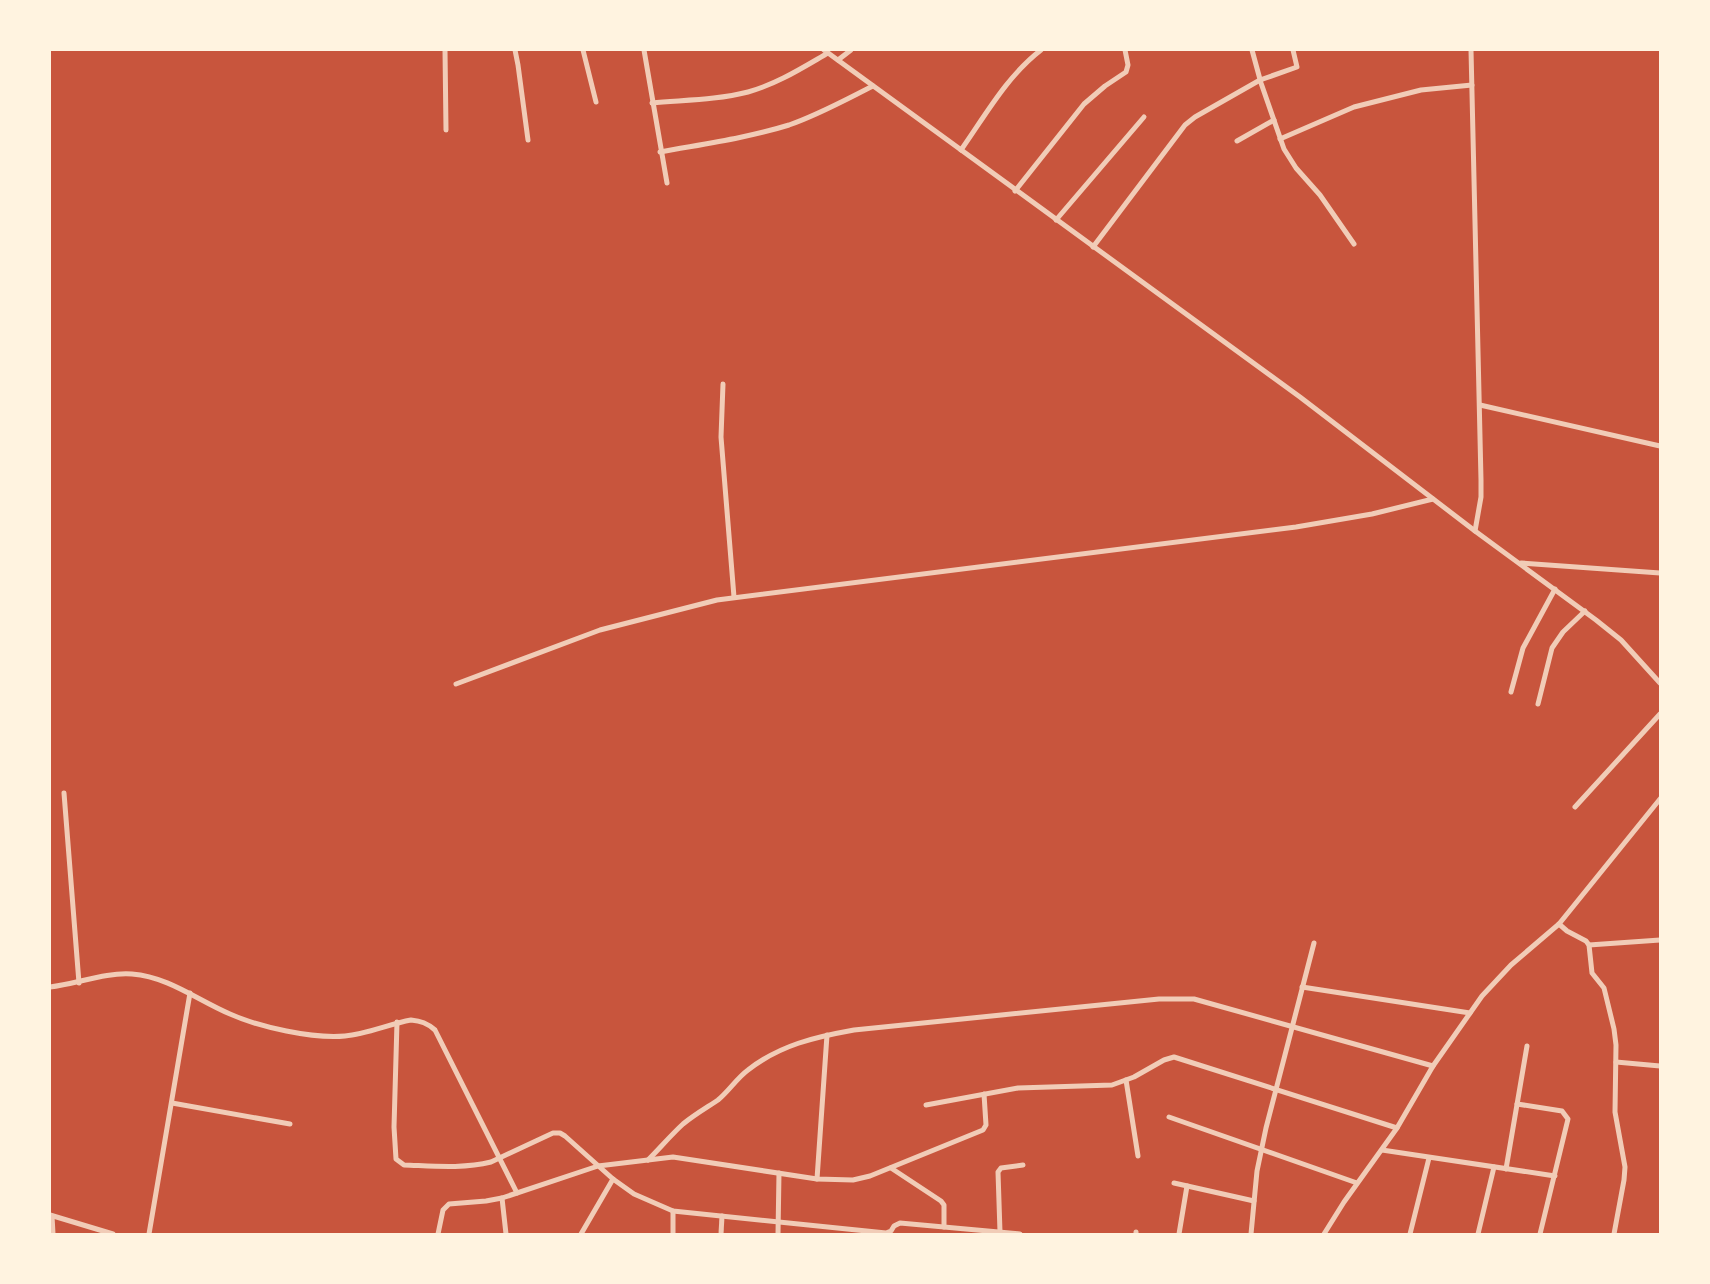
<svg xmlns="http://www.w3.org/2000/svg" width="1710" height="1284" viewBox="0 0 1710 1284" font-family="'PT Sans',sans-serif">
  <rect width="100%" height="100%" fill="#c8553d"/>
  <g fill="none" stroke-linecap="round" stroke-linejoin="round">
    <g stroke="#f1ccb7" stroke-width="5">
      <polyline points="445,50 446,130"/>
      <polyline points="515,50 518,65 528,140"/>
      <polyline points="583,50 596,102"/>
      <polyline points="644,50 667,183"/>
      <polyline points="824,50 1300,397 1475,531 1596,620 1621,640 1660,683"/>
      <polyline points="1252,50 1261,83 1284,149 1296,168 1320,195 1354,244"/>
      <polyline points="1471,50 1481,480 1481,497 1475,531"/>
      <polyline points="838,60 851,50"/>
      <path d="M652 103C684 100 717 100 748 92 777 84 802 68 828 53"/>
      <polyline points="1280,139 1354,107 1421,90 1472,85"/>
      <polyline points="1237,141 1274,120"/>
      <path d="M961 150C985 116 1007 76 1041 50"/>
      <path d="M660 152C703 144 747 138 789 125 818 115 845 100 873 86"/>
      <polyline points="1015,191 1084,104 1105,86 1126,72 1128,65 1125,50"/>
      <polyline points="1056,220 1144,117"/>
      <polyline points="1093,247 1185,125 1195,117 1260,80 1297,67 1293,50"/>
      <polyline points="723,384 721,437 734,597"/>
      <polyline points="1480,405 1660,446"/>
      <polyline points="1521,563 1660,573"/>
      <polyline points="456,684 600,630 717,600 1296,527 1372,514 1433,499"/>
      <polyline points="1511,692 1523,648 1555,589"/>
      <polyline points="1538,704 1552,648 1563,632 1585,611"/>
      <polyline points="64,793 79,983"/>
      <polyline points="1575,807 1660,714"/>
      <polyline points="1559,924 1567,931 1586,941 1589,945 1592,973 1604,988 1614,1029 1616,1045 1615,1112 1625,1167 1624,1180 1614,1234"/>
      <polyline points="1589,945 1660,940"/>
      <path d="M50 987C77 984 105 972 132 974 169 977 197 1000 230 1014 259 1027 313 1039 345 1036 367 1034 389 1024 411 1020 421 1021 427 1023 435 1030L517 1193"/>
      <polyline points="1302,987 1470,1013"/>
      <path d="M397 1022 394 1127 396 1159 404 1165C433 1166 463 1169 491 1162L553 1133H560L565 1136 613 1179 634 1194 673 1211 886 1233 891 1231 894 1226 900 1223 1020 1234"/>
      <polyline points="1616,1062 1660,1066"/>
      <polyline points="1126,1080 1138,1156"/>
      <polyline points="172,1103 290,1124"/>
      <polyline points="1517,1104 1562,1111 1568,1119 1540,1234"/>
      <polyline points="926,1105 1018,1088 1112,1085 1134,1077 1164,1060 1174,1057 1397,1128"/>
      <polyline points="1169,1117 1357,1183"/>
      <polyline points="1382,1150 1555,1176"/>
      <path d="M648 1160C660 1148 671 1135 683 1124 694 1115 706 1108 718 1100 729 1091 737 1078 748 1070 780 1045 815 1037 854 1030L1159 999H1194L1433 1066"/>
      <polyline points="891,1168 941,1201 944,1205 944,1227"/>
      <polyline points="1506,1169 1527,1046"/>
      <polyline points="817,1179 827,1035"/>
      <polyline points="1174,1183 1254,1201"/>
      <polyline points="502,1198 506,1234"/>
      <polyline points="50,1215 113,1234"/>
      <polyline points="52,1216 53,1234"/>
      <polyline points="1000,1232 998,1172 1001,1168 1023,1165"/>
      <polyline points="1136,1232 1136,1234"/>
      <polyline points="149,1234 190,993"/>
      <polyline points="438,1234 443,1210 449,1204 486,1201 502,1198 598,1166 673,1157 817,1179 853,1180 870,1176 983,1130 986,1125 984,1094"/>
      <polyline points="581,1234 613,1179"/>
      <polyline points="673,1234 673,1211"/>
      <polyline points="721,1234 722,1216"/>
      <polyline points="778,1234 779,1173"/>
      <polyline points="1179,1234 1187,1186"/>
      <polyline points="1251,1234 1257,1171 1266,1128 1314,943"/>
      <polyline points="1324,1234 1344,1202 1397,1128 1433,1066 1482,996 1511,965 1559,924 1660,799"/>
      <polyline points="1410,1234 1429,1158"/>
      <polyline points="1478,1234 1494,1167"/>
    </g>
  </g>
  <rect width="1710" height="1284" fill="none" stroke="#fff3e0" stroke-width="102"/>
</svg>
